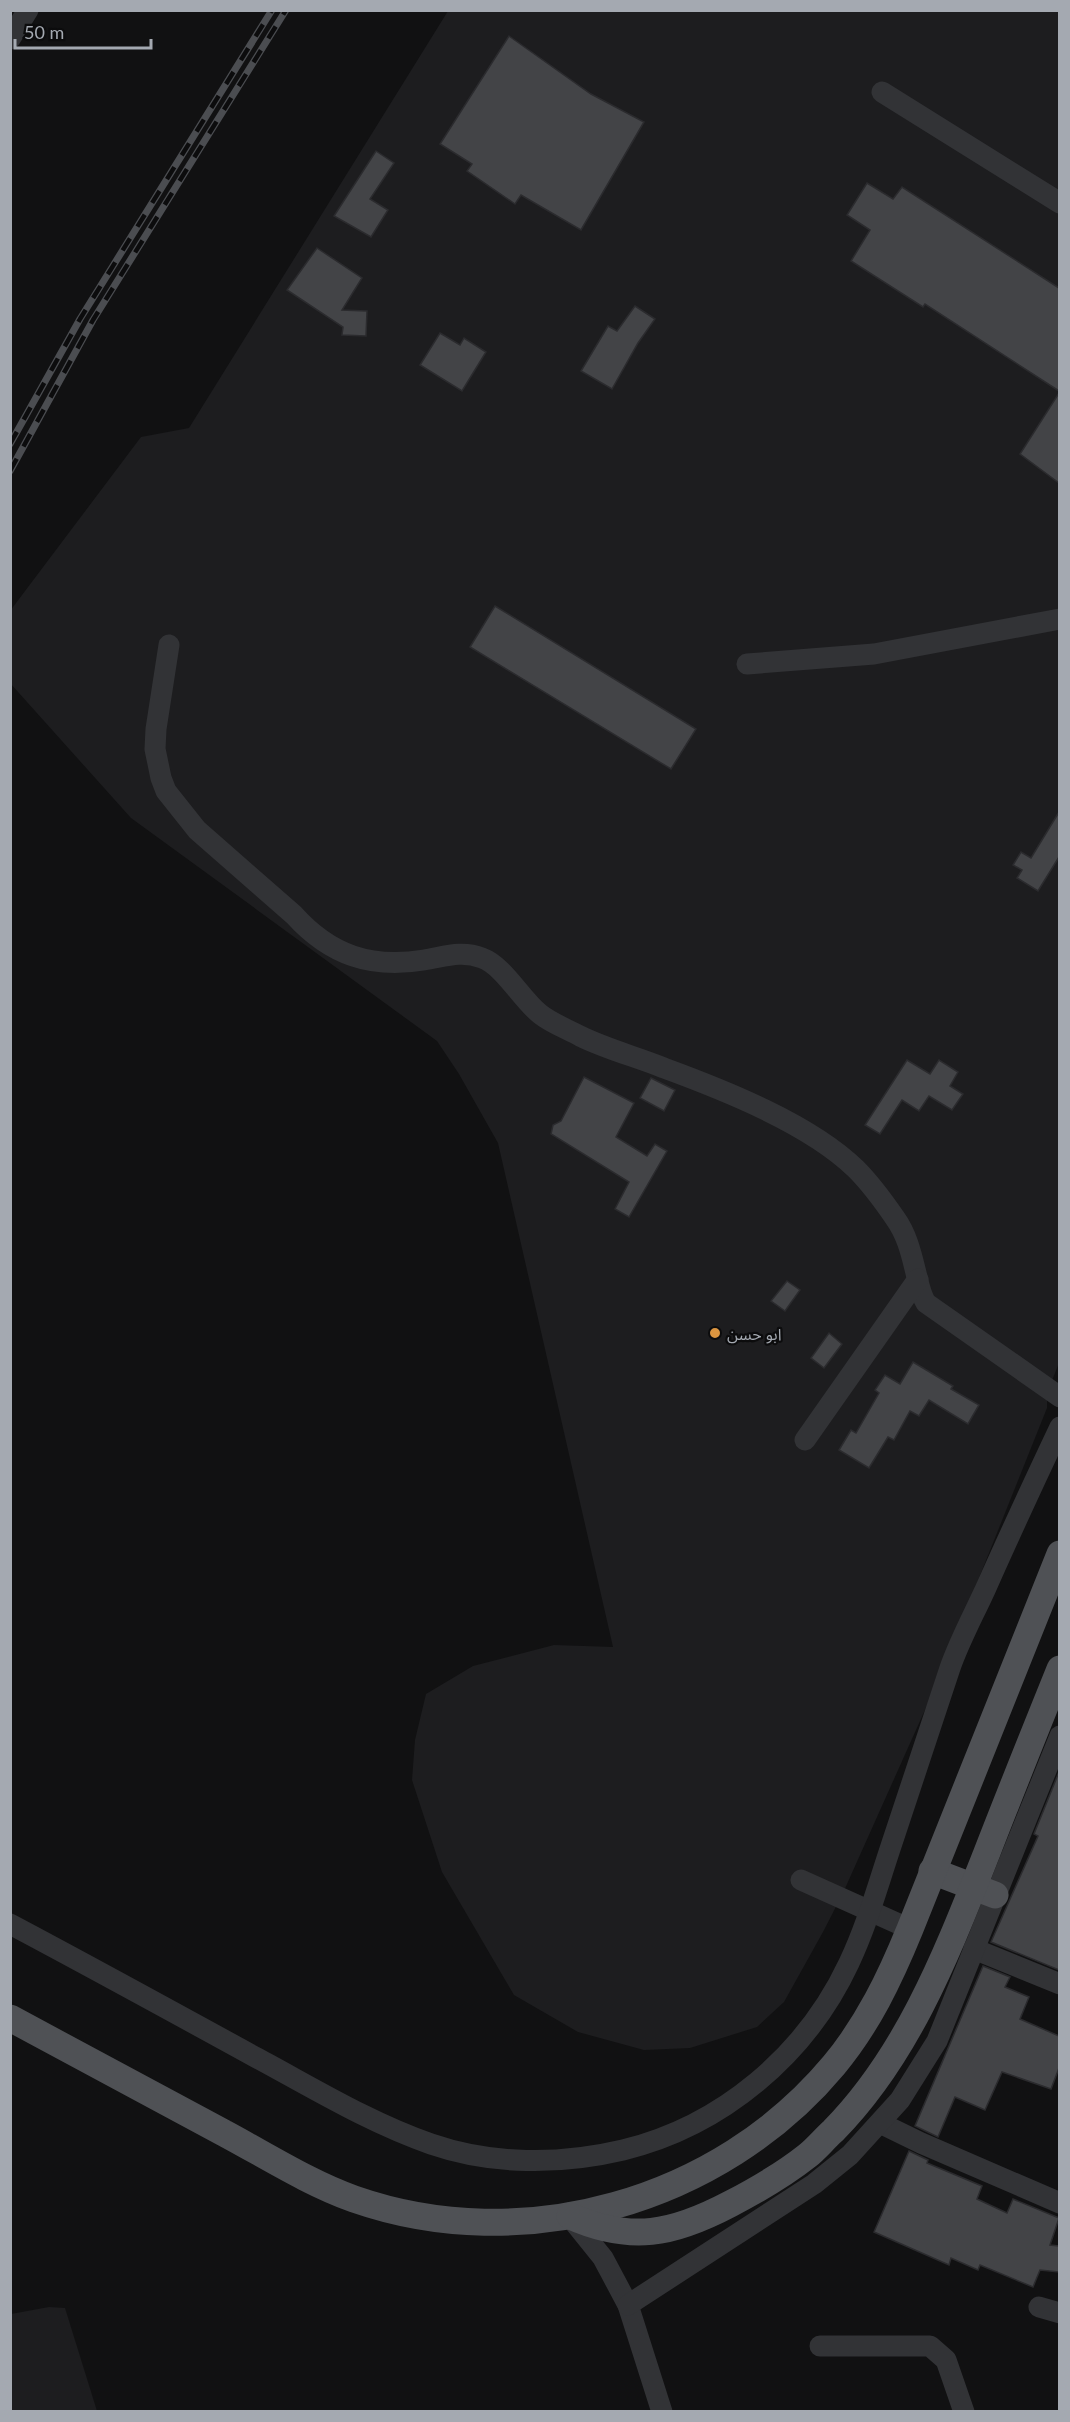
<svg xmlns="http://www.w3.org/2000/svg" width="1070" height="2422" viewBox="0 0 1070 2422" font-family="Lato,'Noto Sans Arabic',sans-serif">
  <rect width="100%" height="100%" fill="#111112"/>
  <g fill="#1d1d1f">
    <polygon points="448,11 1059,11 1059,1363 1047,1393 1047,1408 937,1683 843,1893 823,1932 784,2002 757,2027 690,2048 644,2050 578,2032 514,1995 442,1872 412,1780 415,1740 426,1694 473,1666 554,1645 613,1647 498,1143 459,1074 437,1041 131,818 10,683 10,611 141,437 189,428"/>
    <polygon points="49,2307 65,2308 97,2411 11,2411 11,2314"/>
  </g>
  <g fill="#434447" stroke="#2b2b2e" stroke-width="1.5">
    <polygon points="509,36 591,94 644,122 581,230 521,195 515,204 467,171 472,164 440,144"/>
    <polygon points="376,151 394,163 370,199 388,210 371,237 334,216"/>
    <polygon points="867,183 893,199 902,187 1059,288 1059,391 925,304 923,307 851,261 870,230 847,215"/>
    <polygon points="317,248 362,278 342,310 367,311 366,336 342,335 343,327 287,290"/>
    <polygon points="635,306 655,319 638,343 612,389 581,371 608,326 617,331"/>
    <polygon points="440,333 460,345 464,338 486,352 462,391 420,365"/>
    <polygon points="1059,393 1059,483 1020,454"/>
    <polygon points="495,606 696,729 671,769 470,647"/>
    <polygon points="1059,812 1059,857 1038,891 1017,878 1022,870 1013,865 1021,852 1031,858"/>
    <polygon points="907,1060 930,1074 939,1060 958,1072 950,1086 963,1094 952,1110 929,1096 919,1111 902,1100 880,1134 865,1125"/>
    <polygon points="584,1077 634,1103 616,1137 647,1156 655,1144 667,1151 629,1217 615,1209 629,1182 551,1134 553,1125 561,1121"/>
    <polygon points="651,1078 675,1090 664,1111 640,1098"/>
    <polygon points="787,1281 800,1290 785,1311 771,1301"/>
    <polygon points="829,1333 842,1344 824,1368 811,1358"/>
    <polygon points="913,1362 953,1386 951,1389 979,1405 968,1424 929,1400 919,1416 910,1411 894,1440 888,1437 869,1468 839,1450 851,1430 856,1433 879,1393 875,1390 885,1375 900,1384"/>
    <polygon points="1059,1772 1059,1970 991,1942 1038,1836 1034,1834"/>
    <polygon points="983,1966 1010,1977 1005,1987 1029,1997 1020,2019 1059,2036 1059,2068 1051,2089 1002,2072 985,2110 955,2097 938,2137 915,2126"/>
    <polygon points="909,2151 928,2160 927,2163 982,2186 977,2199 1007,2213 1013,2199 1059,2218 1050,2245 1059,2246 1059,2272 1040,2270 1033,2287 980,2265 978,2270 951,2258 949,2265 874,2232"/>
  </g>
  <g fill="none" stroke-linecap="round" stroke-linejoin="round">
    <g stroke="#323336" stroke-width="21">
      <polyline points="10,39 28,10"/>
      <polyline points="882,92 1060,203"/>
      <path d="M169 645 156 729 155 749 161 778 166 791 197 830 294 915C330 955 371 969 424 960 444 957 461 950 482 958 504 966 521 999 540 1014 551 1023 567 1029 580 1036 606 1049 637 1057 664 1068 724 1090 810 1124 856 1169 870 1183 884 1202 895 1218 908 1236 912 1257 917 1277 919 1286 921 1295 926 1303L1060 1397"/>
      <polyline points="747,664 874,654 1060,619"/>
      <polyline points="805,1440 918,1279"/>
      <polyline points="801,1880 910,1929"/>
      <path d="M10 1924C93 1968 175 2013 257 2058 313 2088 370 2123 431 2144 492 2165 560 2165 623 2150 722 2126 806 2055 849 1963 867 1925 878 1885 891 1846 911 1787 930 1727 950 1668 959 1642 973 1616 985 1590 1009 1536 1034 1482 1060 1427"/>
      <polyline points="974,1949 1060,1984"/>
      <polyline points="880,2123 921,2143 1060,2203"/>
      <polyline points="570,2217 603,2258 628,2305 662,2412"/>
      <polyline points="628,2305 814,2184 850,2155 900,2100 937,2041 1060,1736"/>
      <polyline points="1039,2307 1060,2313"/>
      <polyline points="820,2346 930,2346 946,2360 964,2412"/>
    </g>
    <g stroke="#4f5155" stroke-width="27">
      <polyline points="932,1871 995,1895"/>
      <path d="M10 2018C82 2057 153 2095 224 2133 267 2156 309 2183 354 2199 523 2258 720 2202 834 2065 868 2024 890 1978 910 1929L1060 1554"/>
      <path d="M570 2216C631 2243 673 2234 730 2204 757 2190 783 2175 807 2156 816 2149 824 2139 833 2131 908 2055 947 1953 986 1855 1010 1793 1035 1731 1060 1669"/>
    </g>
    <defs>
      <g id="rail">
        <polyline points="10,444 80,319 272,10"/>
        <polyline points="10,471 93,320 286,10"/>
      </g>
    </defs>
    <use href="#rail" stroke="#4b4d51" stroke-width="7"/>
    <use href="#rail" stroke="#0c0c0d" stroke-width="4.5" stroke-dasharray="14" stroke-linecap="butt"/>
  </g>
  <circle fill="#db9540" stroke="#0c0c0d" stroke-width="2" cx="715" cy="1333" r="6"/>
  <g text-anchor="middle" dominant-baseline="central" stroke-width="4.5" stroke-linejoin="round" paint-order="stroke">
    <g font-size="16" fill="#a4a9b1" stroke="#0c0c0d" text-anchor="start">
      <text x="727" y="1333">ابو حسن</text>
    </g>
  </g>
  <rect width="1070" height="2422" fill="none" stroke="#a4a9b1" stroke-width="24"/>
  <path d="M15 39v9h136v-9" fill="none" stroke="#a4a9b1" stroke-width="3"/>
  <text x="24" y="39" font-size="18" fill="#a4a9b1" stroke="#0c0c0d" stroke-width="4.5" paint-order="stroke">50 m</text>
</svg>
